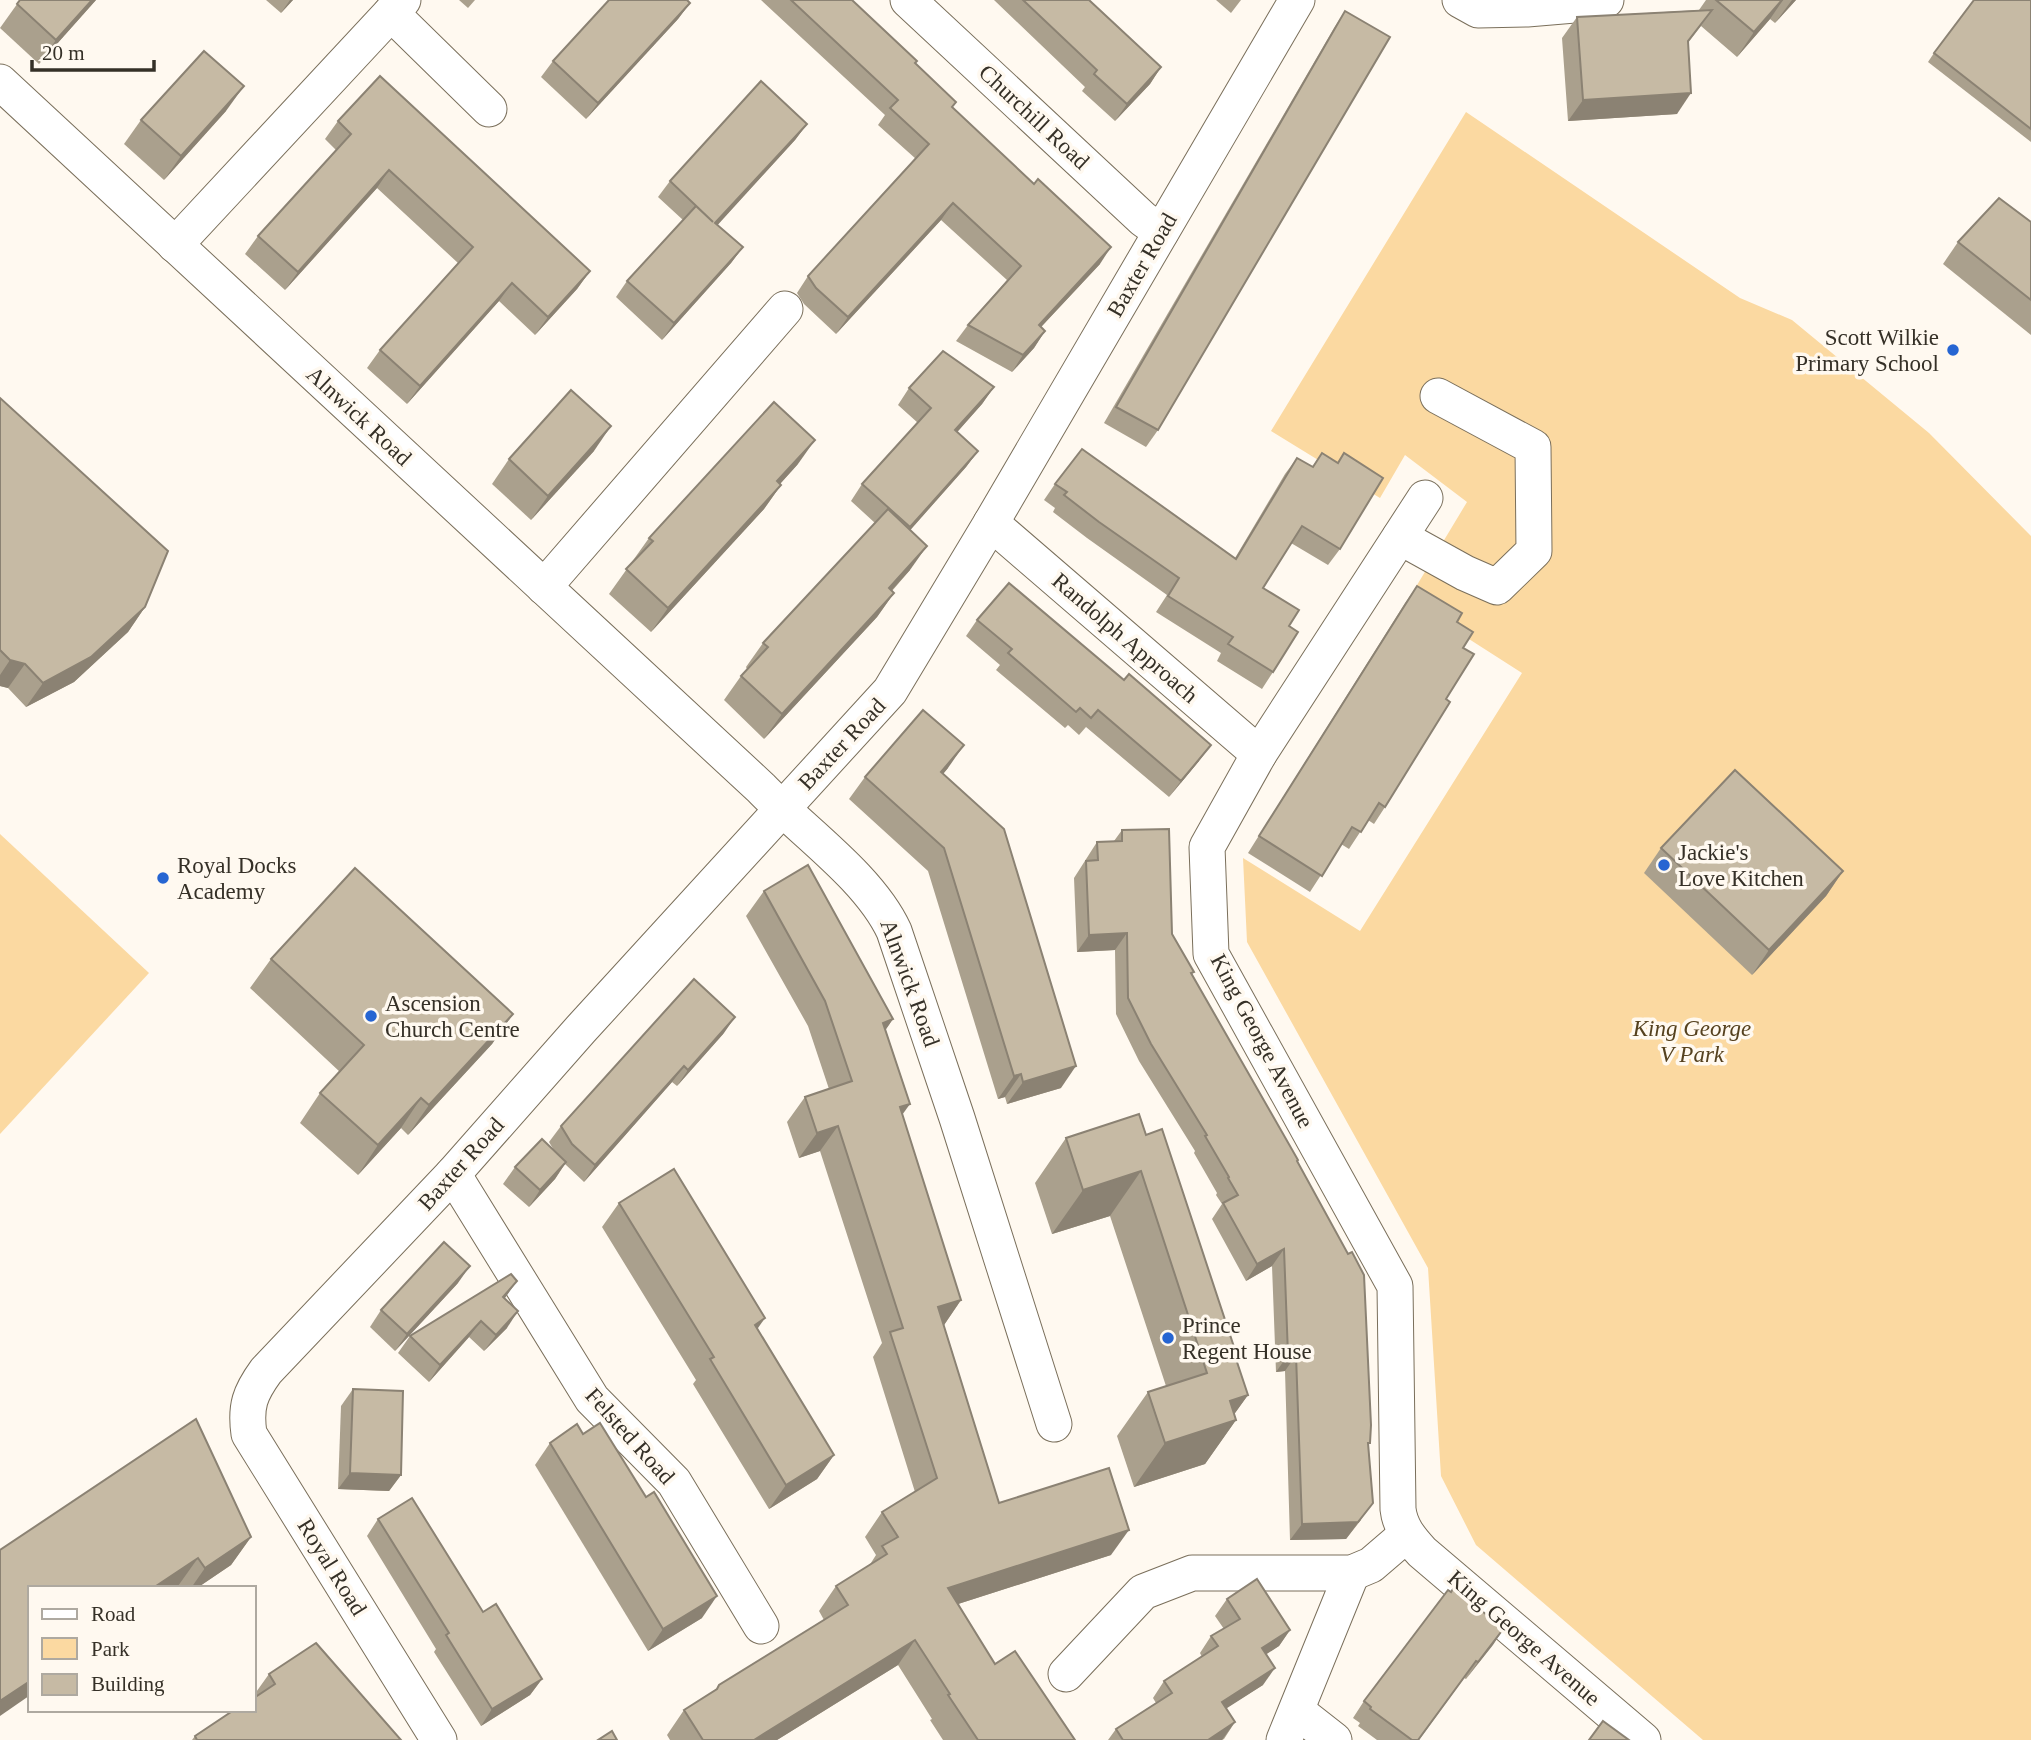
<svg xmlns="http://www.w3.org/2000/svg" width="2031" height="1740" viewBox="0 0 2031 1740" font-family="'Times New Roman',serif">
  <rect width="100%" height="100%" fill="#fff9f0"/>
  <g fill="#fbd9a1">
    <polygon points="1466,112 1740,298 1792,320 1929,433 2031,536 2031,1740 1703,1740 1476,1545 1441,1476 1428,1268 1247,942 1243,858 1360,931 1522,673 1408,600 1467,502 1405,455 1380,498 1271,431"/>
    <polygon points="0,834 149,973 0,1134"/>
  </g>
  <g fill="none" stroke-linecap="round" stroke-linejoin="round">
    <defs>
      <g id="street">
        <polyline points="908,0 1143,219 1161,232"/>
        <polyline points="1460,0 1478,10 1527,9 1598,3 1606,0"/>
        <polyline points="391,13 489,109"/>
        <path d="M0 82 761 788C802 831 869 877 894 931L957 1118 1054 1424"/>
        <polyline points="175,245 403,0"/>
        <path d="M1425 498 1259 754 1207 847 1211 954 1395 1286 1398 1509C1400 1527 1410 1539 1422 1552L1643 1740"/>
        <polyline points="991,523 1259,754"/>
        <polyline points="1400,537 1465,573 1497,587 1534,551 1533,447 1438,396"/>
        <polyline points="544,587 785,309"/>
        <polyline points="453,1174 592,1399 674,1482 761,1626"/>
        <polyline points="1066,1674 1143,1592 1192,1573 1352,1573 1371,1565 1406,1535"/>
        <polyline points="1297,1711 1334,1740"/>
        <path d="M439 1740 249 1434C245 1406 250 1393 266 1371L453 1174 581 1029 890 691 991 523 1297 0"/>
        <polyline points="1284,1740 1352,1573"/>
      </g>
    </defs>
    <use href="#street" stroke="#7a6f5b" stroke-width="37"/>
    <use href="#street" stroke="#fff" stroke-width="35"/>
  </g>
  <g fill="#aaa08d">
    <polygon points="20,0 96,0 39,64 0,28"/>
    <polygon points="266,0 293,0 281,13"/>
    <polygon points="459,0 475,0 468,8"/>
    <polygon points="761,0 852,0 915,64 952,107 1100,264 1041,327 1045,331 1034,348 1012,372 956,341 968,325 1007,280 941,220 836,334 804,304 797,293 808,276 916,159 878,125 885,115"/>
    <polygon points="994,0 1089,0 1161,67 1150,84 1115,121 1082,91 1085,87"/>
    <polygon points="1216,0 1241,0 1231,13"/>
    <polygon points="1706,0 1796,0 1775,23 1770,19 1737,57 1701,26 1688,43 1677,114 1568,121 1562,38 1577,17 1699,10"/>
    <polygon points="2031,0 2031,142 1928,62 1934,53"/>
    <polygon points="690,3 678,19 586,119 541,77 553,61"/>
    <polygon points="1345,11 1158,430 1146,447 1104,423 1334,28"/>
    <polygon points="226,111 164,180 124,144 141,120"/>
    <polygon points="338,121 590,271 577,289 535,335 499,301 407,404 367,368 380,350 458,263 377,188 285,290 245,254 258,236 336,150 325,139"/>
    <polygon points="807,124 795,140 717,225 743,247 731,263 662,340 616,297 627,281 683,220 658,197 670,181"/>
    <polygon points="2031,222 2031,335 1943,264 1958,242"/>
    <polygon points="994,387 982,404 957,432 978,451 966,467 910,530 910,570 892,591 894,593 877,617 764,739 724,700 741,676 747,669 746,667 763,643 875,523 851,501 862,484 918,423 898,405 909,388"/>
    <polygon points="0,398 145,607 128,632 74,682 26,707 8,688 0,686"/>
    <polygon points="594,451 531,520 492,484 509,459"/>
    <polygon points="1322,453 1337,463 1344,453 1340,549 1328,565 1291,543 1263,588 1289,626 1273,672 1262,689 1217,661 1221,653 1156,612 1167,595 1087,538 1053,512 1055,508 1044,500 1055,484 1235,558 1285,474 1297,458 1312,467"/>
    <polygon points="798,464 780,484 781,485 764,509 651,632 609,594 649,538"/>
    <polygon points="1417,586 1457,622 1463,648 1446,699 1385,807 1374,824 1368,820 1349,849 1341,844 1310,892 1248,853 1405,603"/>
    <polygon points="977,620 1199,761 1169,797 1086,727 1079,735 1068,725 1065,728 996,670 1000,665 966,636"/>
    <polygon points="948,768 943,774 1061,1088 1007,1104 1005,1097 998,1099 928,871 849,799 865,777"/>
    <polygon points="1122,830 1172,934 1194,972 1192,974 1297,1162 1368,1446 1361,1520 1346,1539 1290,1540 1285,1371 1276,1372 1272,1266 1246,1281 1212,1219 1222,1204 1216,1195 1217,1193 1194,1153 1195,1151 1139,1061 1116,1014 1115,950 1077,952 1074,878 1097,842 1114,841"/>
    <polygon points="1661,848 1843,871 1826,896 1752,975 1644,873"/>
    <polygon points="764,891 893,1019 885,1030 902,1115 961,1300 944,1325 999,1503 1111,1555 958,1604 995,1664 1075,1740 943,1740 930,1720 932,1719 898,1665 777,1740 670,1740 667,1735 684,1710 715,1691 719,1685 824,1620 819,1611 836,1586 869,1566 876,1555 865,1537 882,1512 915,1492 873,1357 882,1343 820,1151 799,1158 787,1122 805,1097 829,1089 808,1026 746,916"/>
    <polygon points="271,959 513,1014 492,1044 408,1135 401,1128 358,1175 300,1123 320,1093 340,1072 250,988"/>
    <polygon points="724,1033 677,1086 672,1082 584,1182 565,1164 555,1179 529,1207 503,1184 515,1167 555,1152 549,1142 561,1126"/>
    <polygon points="1146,1135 1234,1355 1248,1395 1234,1414 1236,1420 1205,1464 1134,1487 1117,1436 1148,1392 1166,1386 1110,1216 1052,1234 1035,1183 1066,1138"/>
    <polygon points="619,1203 834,1455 817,1479 769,1509 693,1384 696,1380 602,1227"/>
    <polygon points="458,1283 395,1351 370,1327 381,1310"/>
    <polygon points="505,1299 507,1328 484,1351 469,1337 429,1382 398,1353 410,1336"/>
    <polygon points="353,1389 401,1475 389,1491 338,1489 341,1406"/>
    <polygon points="550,1443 702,1618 648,1651 535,1465"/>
    <polygon points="378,1519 542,1679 530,1695 481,1726 434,1652 436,1649 367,1536"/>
    <polygon points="251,1537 231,1565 197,1588 180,1588 178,1586 175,1588 30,1588 30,1694 26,1698 0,1550"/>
    <polygon points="1227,1599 1290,1630 1279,1646 1266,1654 1263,1685 1226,1708 1235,1722 1224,1739 1222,1740 1108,1740 1116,1729 1156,1703 1153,1698 1164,1681 1202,1657 1200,1653 1211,1636 1224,1629 1215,1616"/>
    <polygon points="1504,1628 1466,1679 1464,1678 1419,1740 1377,1740 1358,1726 1360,1723 1353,1718 1364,1701"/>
    <polygon points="269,1674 401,1740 192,1740 195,1736 254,1710 254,1695"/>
  </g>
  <g fill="#8b8273">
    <polygon points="92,0 96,0 39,64 56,40"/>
    <polygon points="290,0 293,0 281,13"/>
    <polygon points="1782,0 1783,0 1770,19 1737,57 1754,32"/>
    <polygon points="1792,0 1796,0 1775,23"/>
    <polygon points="690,3 678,19 586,119 598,103"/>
    <polygon points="1161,67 1150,84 1115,121 1127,104"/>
    <polygon points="244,86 226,111 164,180 181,156"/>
    <polygon points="1691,93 1677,114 1568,121 1583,100"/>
    <polygon points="807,124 795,140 704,240 715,223"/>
    <polygon points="389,170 377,188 285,290 298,272"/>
    <polygon points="953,203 941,220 836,334 848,317"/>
    <polygon points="743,247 731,263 662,340 674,323"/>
    <polygon points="1111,247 1100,264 1027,342 1039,325"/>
    <polygon points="590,271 577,289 535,335 548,317"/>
    <polygon points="512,283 499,301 407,404 420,386"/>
    <polygon points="1045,331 1034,348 1012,372 1023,355"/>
    <polygon points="994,387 982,404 944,447 955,430"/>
    <polygon points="611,426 594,451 531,520 548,496"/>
    <polygon points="815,440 798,464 760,506 777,481"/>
    <polygon points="978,451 966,467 898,544 910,527"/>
    <polygon points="781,485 764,509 651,632 668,608"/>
    <polygon points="927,546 910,570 872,612 889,588"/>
    <polygon points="894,593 877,617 764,739 782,714"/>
    <polygon points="145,607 128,632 74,682 26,707 43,683"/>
    <polygon points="10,660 25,664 8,688 0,686 0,675"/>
    <polygon points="964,745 948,768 926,794 941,772"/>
    <polygon points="1211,745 1199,761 1169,797 1181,781"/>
    <polygon points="1843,871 1826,896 1752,975 1769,950"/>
    <polygon points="1127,933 1115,950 1077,952 1089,935"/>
    <polygon points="513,1014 492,1044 408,1135 429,1105"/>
    <polygon points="735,1017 724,1033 677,1086 688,1070"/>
    <polygon points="893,1019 876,1044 883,1023"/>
    <polygon points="684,1066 672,1082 584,1182 595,1165"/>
    <polygon points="1076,1066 1061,1088 1007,1104 1023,1082"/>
    <polygon points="1021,1074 1005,1097 998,1099 1014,1076"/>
    <polygon points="421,1098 401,1128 358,1175 378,1145"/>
    <polygon points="910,1104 892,1129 900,1107"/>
    <polygon points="838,1126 820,1151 799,1158 817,1133"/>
    <polygon points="566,1162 555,1179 529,1207 540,1190"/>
    <polygon points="1141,1171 1110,1216 1052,1234 1083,1190"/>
    <polygon points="1284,1249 1272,1266 1246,1281 1257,1264"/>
    <polygon points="470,1266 458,1283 395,1351 407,1334"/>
    <polygon points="517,1281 505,1298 491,1313 503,1297"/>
    <polygon points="961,1300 944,1325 938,1307"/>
    <polygon points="518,1311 507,1328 484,1351 496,1335"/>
    <polygon points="765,1318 748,1342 755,1325"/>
    <polygon points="481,1321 469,1337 429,1382 440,1365"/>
    <polygon points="1288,1355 1296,1355 1285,1371 1276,1372"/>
    <polygon points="1248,1395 1228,1423 1236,1420 1205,1464 1134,1487 1165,1443 1230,1401"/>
    <polygon points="834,1455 817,1479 769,1509 786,1485"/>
    <polygon points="350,1473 401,1475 389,1491 338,1489"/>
    <polygon points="1373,1503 1346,1539 1290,1540 1302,1524"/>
    <polygon points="1129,1530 1111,1555 930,1613 948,1588"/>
    <polygon points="251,1537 231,1565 197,1588 191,1588 205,1568"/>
    <polygon points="198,1558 178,1586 175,1588 153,1588"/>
    <polygon points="717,1596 702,1618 648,1651 663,1629"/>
    <polygon points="1504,1628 1493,1645 1466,1679 1478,1662"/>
    <polygon points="1290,1630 1279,1646 1250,1665 1262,1648"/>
    <polygon points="915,1640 898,1665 777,1740 754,1740"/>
    <polygon points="1275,1668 1263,1685 1210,1719 1222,1702"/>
    <polygon points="542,1679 530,1695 481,1726 492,1709"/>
    <polygon points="30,1681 30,1694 26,1698 0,1716 0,1701"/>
    <polygon points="1235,1722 1222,1740 1208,1740"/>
  </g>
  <g fill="#c6baa4" stroke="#8b8273" stroke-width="2">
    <polygon points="20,0 92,0 56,40 17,4"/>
    <polygon points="609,0 687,0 690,3 598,103 553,61"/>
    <polygon points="791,0 852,0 917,61 915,63 956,102 952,107 1034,184 1038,179 1111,247 1039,325 1045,331 1023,355 968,325 1021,266 953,203 848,317 816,288 808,276 929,144 890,108 898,100"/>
    <polygon points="1023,0 1089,0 1161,67 1127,104 1094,74 1097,70"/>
    <polygon points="1716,0 1782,0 1754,32"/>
    <polygon points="1974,0 2031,0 2031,129 1934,53"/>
    <polygon points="1712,10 1688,41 1691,93 1583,100 1577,17"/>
    <polygon points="1345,11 1390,37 1158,430 1116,407"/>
    <polygon points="204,51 244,86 181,156 141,120"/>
    <polygon points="380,76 590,271 548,317 512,283 420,386 380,350 473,247 389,170 298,272 258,236 351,134 338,121"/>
    <polygon points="761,81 807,124 715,223 743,247 674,323 627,281 696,206 713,222 670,181"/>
    <polygon points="1999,198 2031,222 2031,300 1958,242"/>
    <polygon points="943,351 994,387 955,430 978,451 910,527 862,484 931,408 909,388"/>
    <polygon points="571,390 611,426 548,496 509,459"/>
    <polygon points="0,398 168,551 145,607 91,657 43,683 25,664 10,660 0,650"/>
    <polygon points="774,402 815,440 777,481 781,485 668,608 626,569 653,541 649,538"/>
    <polygon points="1082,449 1236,559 1297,458 1313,467 1322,453 1338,463 1344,453 1383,478 1340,549 1302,526 1263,588 1299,610 1289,626 1298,632 1273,672 1228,644 1233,637 1168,596 1179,578 1099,522 1064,495 1067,492 1055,484"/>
    <polygon points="888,509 927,546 889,588 894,593 782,714 741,676 768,647 763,643"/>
    <polygon points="1009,583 1124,680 1129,674 1211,745 1181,781 1098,710 1091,718 1080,708 1076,712 1008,653 1012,649 977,620"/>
    <polygon points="1417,586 1462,613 1457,622 1473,632 1463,648 1474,654 1446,699 1450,702 1385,807 1379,803 1361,832 1352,827 1322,876 1259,836"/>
    <polygon points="923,710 964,745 941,772 1004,829 1076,1066 1023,1082 1021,1074 1014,1076 944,848 865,777"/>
    <polygon points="1735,770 1843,871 1769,950 1661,848"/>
    <polygon points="1169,829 1172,934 1194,972 1191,973 1298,1160 1297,1161 1348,1254 1352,1252 1364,1275 1371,1425 1370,1443 1368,1443 1373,1503 1358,1522 1302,1524 1296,1355 1288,1355 1284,1249 1257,1264 1223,1203 1238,1195 1228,1178 1229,1177 1205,1136 1207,1135 1151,1044 1128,998 1127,933 1089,935 1086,861 1098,860 1097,842 1122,841 1122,830"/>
    <polygon points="808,865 893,1019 883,1023 910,1104 900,1107 961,1300 938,1307 999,1503 1109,1468 1129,1530 948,1588 995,1664 1015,1651 1075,1740 978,1740 948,1695 950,1694 915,1640 754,1740 703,1740 684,1710 717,1689 719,1685 848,1605 836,1586 887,1554 882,1546 898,1537 882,1512 937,1478 890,1332 903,1328 838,1126 817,1133 805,1097 852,1081 825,1001 764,891"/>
    <polygon points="355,868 513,1014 429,1105 421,1098 378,1145 320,1093 364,1045 271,959"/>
    <polygon points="694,979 735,1017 688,1070 684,1066 595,1165 572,1144 561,1126"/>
    <polygon points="1139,1114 1146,1135 1162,1129 1236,1353 1234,1353 1248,1395 1230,1401 1236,1420 1165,1443 1148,1392 1207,1373 1141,1171 1083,1190 1066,1138"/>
    <polygon points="542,1139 566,1162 540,1190 515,1167"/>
    <polygon points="674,1169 765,1318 755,1325 834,1455 786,1485 710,1359 714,1357 619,1203"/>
    <polygon points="444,1242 470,1266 407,1334 381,1310"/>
    <polygon points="511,1274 517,1281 503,1297 518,1311 496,1335 481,1321 440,1365 410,1336"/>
    <polygon points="353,1389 403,1391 401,1475 350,1473"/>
    <polygon points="196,1419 251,1537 205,1568 198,1558 153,1588 30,1588 30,1681 0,1701 0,1550"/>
    <polygon points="600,1423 646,1497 654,1492 717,1596 663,1629 550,1443 577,1424 583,1434"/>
    <polygon points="412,1498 483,1612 496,1604 542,1679 492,1709 446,1635 449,1633 378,1519"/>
    <polygon points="1257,1579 1290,1630 1262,1648 1275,1668 1222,1702 1235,1722 1208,1740 1123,1740 1116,1729 1172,1693 1164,1681 1218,1646 1211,1636 1240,1619 1227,1599"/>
    <polygon points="1453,1589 1504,1628 1478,1662 1476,1661 1418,1740 1412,1740 1370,1709 1371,1707 1364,1701 1448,1590 1451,1592"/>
    <polygon points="316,1643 401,1740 197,1740 195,1736 234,1710 254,1710 254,1698 275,1684 269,1674"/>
    <polygon points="1603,1721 1629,1740 1589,1740"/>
    <polygon points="612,1731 617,1740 598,1740"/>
  </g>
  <g fill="#2665d2" stroke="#fff9f0" stroke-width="2.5">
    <circle cx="1953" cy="350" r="7"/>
    <circle cx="1664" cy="865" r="7"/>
    <circle cx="163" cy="878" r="7"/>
    <circle cx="371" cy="1016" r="7"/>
    <circle cx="1168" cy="1338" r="7"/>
  </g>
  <g text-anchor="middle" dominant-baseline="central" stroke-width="7" stroke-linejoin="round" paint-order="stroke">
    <g font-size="23" fill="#353027" stroke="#fff9f0">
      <text transform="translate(1034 117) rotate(43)">Churchill Road</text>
      <text transform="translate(1142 265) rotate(-60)">Baxter Road</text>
      <text transform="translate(359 416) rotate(43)">Alnwick Road</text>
      <text transform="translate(1125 638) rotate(41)">Randolph Approach</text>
      <text transform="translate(842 744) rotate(-47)">Baxter Road</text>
      <text transform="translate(910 983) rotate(70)">Alnwick Road</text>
      <text transform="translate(1262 1041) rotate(62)">King George Avenue</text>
      <text transform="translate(461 1164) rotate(-48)">Baxter Road</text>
      <text transform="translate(630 1436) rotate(48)">Felsted Road</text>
      <text transform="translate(332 1567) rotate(58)">Royal Road</text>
      <text transform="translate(1524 1638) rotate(41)">King George Avenue</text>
    </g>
    <g font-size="23" fill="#353027" stroke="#fff9f0" text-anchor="start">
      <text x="1939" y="337" text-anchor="end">Scott Wilkie<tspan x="1939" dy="26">Primary School</tspan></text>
      <text x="1678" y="852">Jackie's<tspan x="1678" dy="26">Love Kitchen</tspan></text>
      <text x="177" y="865">Royal Docks<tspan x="177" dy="26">Academy</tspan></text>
      <text x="385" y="1003">Ascension<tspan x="385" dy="26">Church Centre</tspan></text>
      <text x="1182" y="1325">Prince<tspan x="1182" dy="26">Regent House</tspan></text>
    </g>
    <g font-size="23" font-style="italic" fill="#55411e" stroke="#fff9f0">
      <text x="1692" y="1028">King George<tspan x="1692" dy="26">V Park</tspan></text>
    </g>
  </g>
  <rect x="28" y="1586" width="228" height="126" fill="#fff9f0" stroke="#aea9a0" stroke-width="2"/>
  <rect x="42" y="1609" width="35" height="10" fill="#ffffff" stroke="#aea9a0" stroke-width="2"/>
  <text x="91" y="1621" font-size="21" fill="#353027">Road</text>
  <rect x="42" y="1638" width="35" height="21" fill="#fbd9a1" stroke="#aea9a0" stroke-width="2"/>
  <text x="91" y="1656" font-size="21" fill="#353027">Park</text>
  <rect x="42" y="1674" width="35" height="21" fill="#c6baa4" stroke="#aea9a0" stroke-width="2"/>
  <text x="91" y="1691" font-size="21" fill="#353027">Building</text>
  <path d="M32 60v10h122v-10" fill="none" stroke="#353027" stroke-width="3.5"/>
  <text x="42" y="60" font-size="21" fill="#353027" stroke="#fff9f0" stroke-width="5" paint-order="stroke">20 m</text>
</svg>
